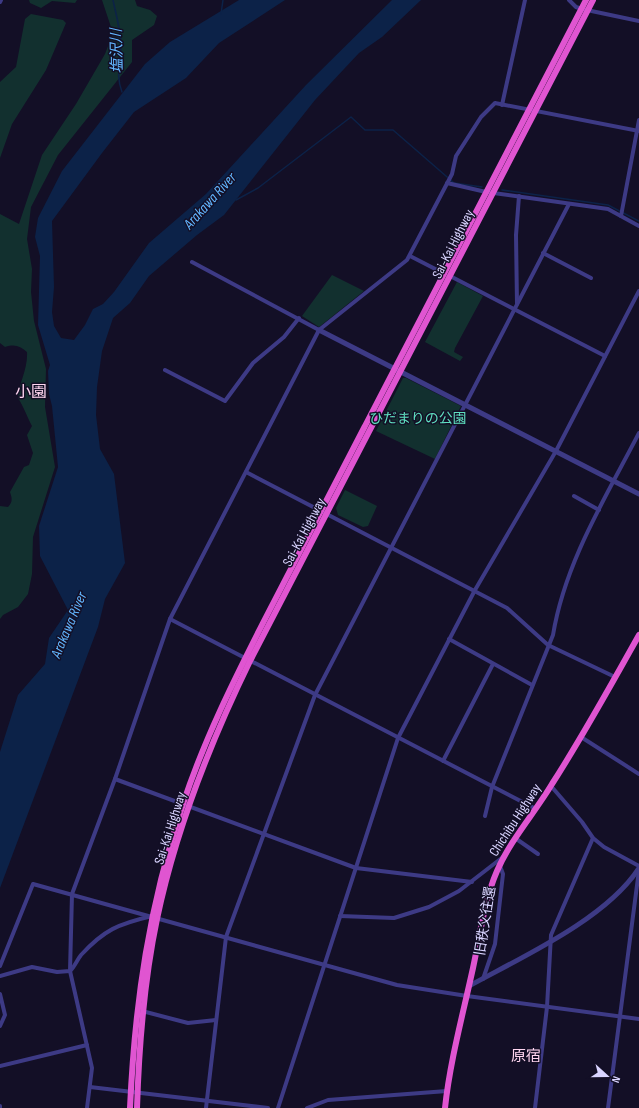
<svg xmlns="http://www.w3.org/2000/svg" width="639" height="1108" viewBox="0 0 639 1108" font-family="'Sofia Sans Condensed','Noto Sans JP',sans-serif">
  <rect width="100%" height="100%" fill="#130f26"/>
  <g fill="#12302f">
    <polygon points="29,0 77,0 75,3 52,1 41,8 30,3"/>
    <path d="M102 0H135L137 6 150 10 157 16 154 25 132 40V62L58 155 31 207 27 239 32 269 31 292 34 321 46 369 45 407 55 467 33 537 32 574 28 594 18 607 3 615 0 619V506L8 507C13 502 12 498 10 492L24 467 29 465 33 453 27 435 32 426C27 417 24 407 18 398 19 382 28 369 27 352 20 346 15 344 5 347L0 343V214L19 224 42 155 76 104 105 54 113 33Z"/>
    <polygon points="31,14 63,20 66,23 46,70 12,124 0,158 0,82 16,67 25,19"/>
    <polygon points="332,275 364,291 319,327 302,316"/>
    <polygon points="457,282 483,296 455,348 454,352 463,357 460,361 425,342"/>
    <polygon points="403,378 406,378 461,406 435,459 376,431"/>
    <polygon points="345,490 377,506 368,526 363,527 338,515 336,508"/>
  </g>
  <polygon fill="#0c2248" points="239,0 285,0 219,43 186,78 134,112 102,153 52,221 54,287 52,312 54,326 61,338 74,340 85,325 93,309 103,304 114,292 149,243 206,194 306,85 392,0 421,0 382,37 359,53 315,100 224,215 197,235 149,276 130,303 113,318 102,351 97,387 96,415 100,449 114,474 125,563 105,599 98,627 0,888 0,752 18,695 45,664 49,638 68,610 40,556 39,526 58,467 52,406 49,394 48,371 50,365 38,325 40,256 35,237 38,218 62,171 145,64 170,42"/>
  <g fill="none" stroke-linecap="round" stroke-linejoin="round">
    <g stroke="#0c2248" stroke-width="1.5">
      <path d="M113 0C116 14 120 29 121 43 121 63 115 73 122 92"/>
      <polyline points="221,14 223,0"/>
      <polyline points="502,190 608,205 639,221"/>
      <polyline points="236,200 258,188 351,117 365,130 393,130 454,183 482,187"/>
    </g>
    <g stroke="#3d3a85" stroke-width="4">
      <polyline points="569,0 576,7 582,9 639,21"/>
      <polyline points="0,2 1,0"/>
      <polyline points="502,105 525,0"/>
      <polyline points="447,183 486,192 608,209 639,226"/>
      <polyline points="621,216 639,120"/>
      <polyline points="543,253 591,278"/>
      <polyline points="410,256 445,274"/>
      <polyline points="192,262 319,330"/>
      <polyline points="450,276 605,356"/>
      <polyline points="517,304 516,235 519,196"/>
      <polyline points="165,370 225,401 253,363 284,337 299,318"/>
      <polyline points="246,472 507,608 548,645 615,677"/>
      <polyline points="574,496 599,510"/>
      <polyline points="170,619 536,809"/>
      <polyline points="449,639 532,685"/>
      <polyline points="581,737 639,774"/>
      <polyline points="443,761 493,664"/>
      <polyline points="115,779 356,868 472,882"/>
      <polyline points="551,786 582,822 593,838 604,847 639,866"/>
      <path d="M485 816 492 787 553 635C565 562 606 497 639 433"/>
      <polyline points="515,838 538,854"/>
      <polyline points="340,916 394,918 429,907 459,891 503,857"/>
      <polyline points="0,966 33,884 397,985 467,996 639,1019"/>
      <path d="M0 976 32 967 57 972 70 971C75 966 77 960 81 955 104 930 118 924 152 916"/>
      <polyline points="483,979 495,944 503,874 500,866"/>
      <polyline points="0,994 5,1015 0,1026"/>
      <polyline points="142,1011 188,1023 216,1020"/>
      <polyline points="0,1066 87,1045"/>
      <polyline points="90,1087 268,1108"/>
      <polyline points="0,1106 0,1108"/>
      <polyline points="87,1108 92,1068 70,971 72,894 115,779 170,619 319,330 407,260 452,174 456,156 481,117 495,103 639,131"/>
      <polyline points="206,1108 226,937 315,695 569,204"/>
      <polyline points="278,1108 398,738 475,590 556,451 639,291"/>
      <polyline points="307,1108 328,1100 447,1091"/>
      <polyline points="535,1108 547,1007 551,935 593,838"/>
      <polyline points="608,1108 639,870"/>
    </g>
    <g stroke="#3d3a85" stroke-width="5">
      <polyline points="319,330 639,494"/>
      <path d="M469 986C522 957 606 919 639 868"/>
    </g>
    <g stroke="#e055d1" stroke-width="6">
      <path d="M130 1108C135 1001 149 906 183 804 204 740 234 680 264 621 297 556 331 491 365 426 439 284 513 142 586 0"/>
      <path d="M137 1108C139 1044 144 981 157 919 176 828 210 743 250 661L593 0"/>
      <path d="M445 1108C450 1061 463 1014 473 968 480 936 484 901 497 871 511 839 534 814 552 784 583 736 611 685 639 635"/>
    </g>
  </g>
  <g text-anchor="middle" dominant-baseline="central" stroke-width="3" stroke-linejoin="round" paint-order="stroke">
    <g font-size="14" fill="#d9d4ff" stroke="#130f26">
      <text transform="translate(453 244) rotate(-63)">Sai-Kai Highway</text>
      <text transform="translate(304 532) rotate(-62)">Sai-Kai Highway</text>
      <text transform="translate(515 820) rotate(-57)">Chichibu Highway</text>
      <text transform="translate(170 828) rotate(-72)">Sai-Kai Highway</text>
      <text transform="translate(485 921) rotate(-81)">旧秩父往還</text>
    </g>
    <g font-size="14" fill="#5fe0c0" stroke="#130f26">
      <text x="418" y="418">ひだまりの公園</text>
    </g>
    <g font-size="15" font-style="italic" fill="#62b6ff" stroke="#130f26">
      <text transform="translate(117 51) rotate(-91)">塩沢川</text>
      <text transform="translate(210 201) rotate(-48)">Arakawa River</text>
      <text transform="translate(69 625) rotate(-67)">Arakawa River</text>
    </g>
    <g font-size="15" fill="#ffd6f0" stroke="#130f26">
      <text x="526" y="1056">原宿</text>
    </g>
    <g font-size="16" fill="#ffd6f0" stroke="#130f26">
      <text x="31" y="392">小園</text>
    </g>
  </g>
  <g transform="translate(607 1076) rotate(111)" stroke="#130f26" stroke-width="3" paint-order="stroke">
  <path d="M0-3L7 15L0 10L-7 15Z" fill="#d9d4ff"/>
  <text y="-6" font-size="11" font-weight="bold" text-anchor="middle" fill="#d9d4ff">N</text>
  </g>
</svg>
